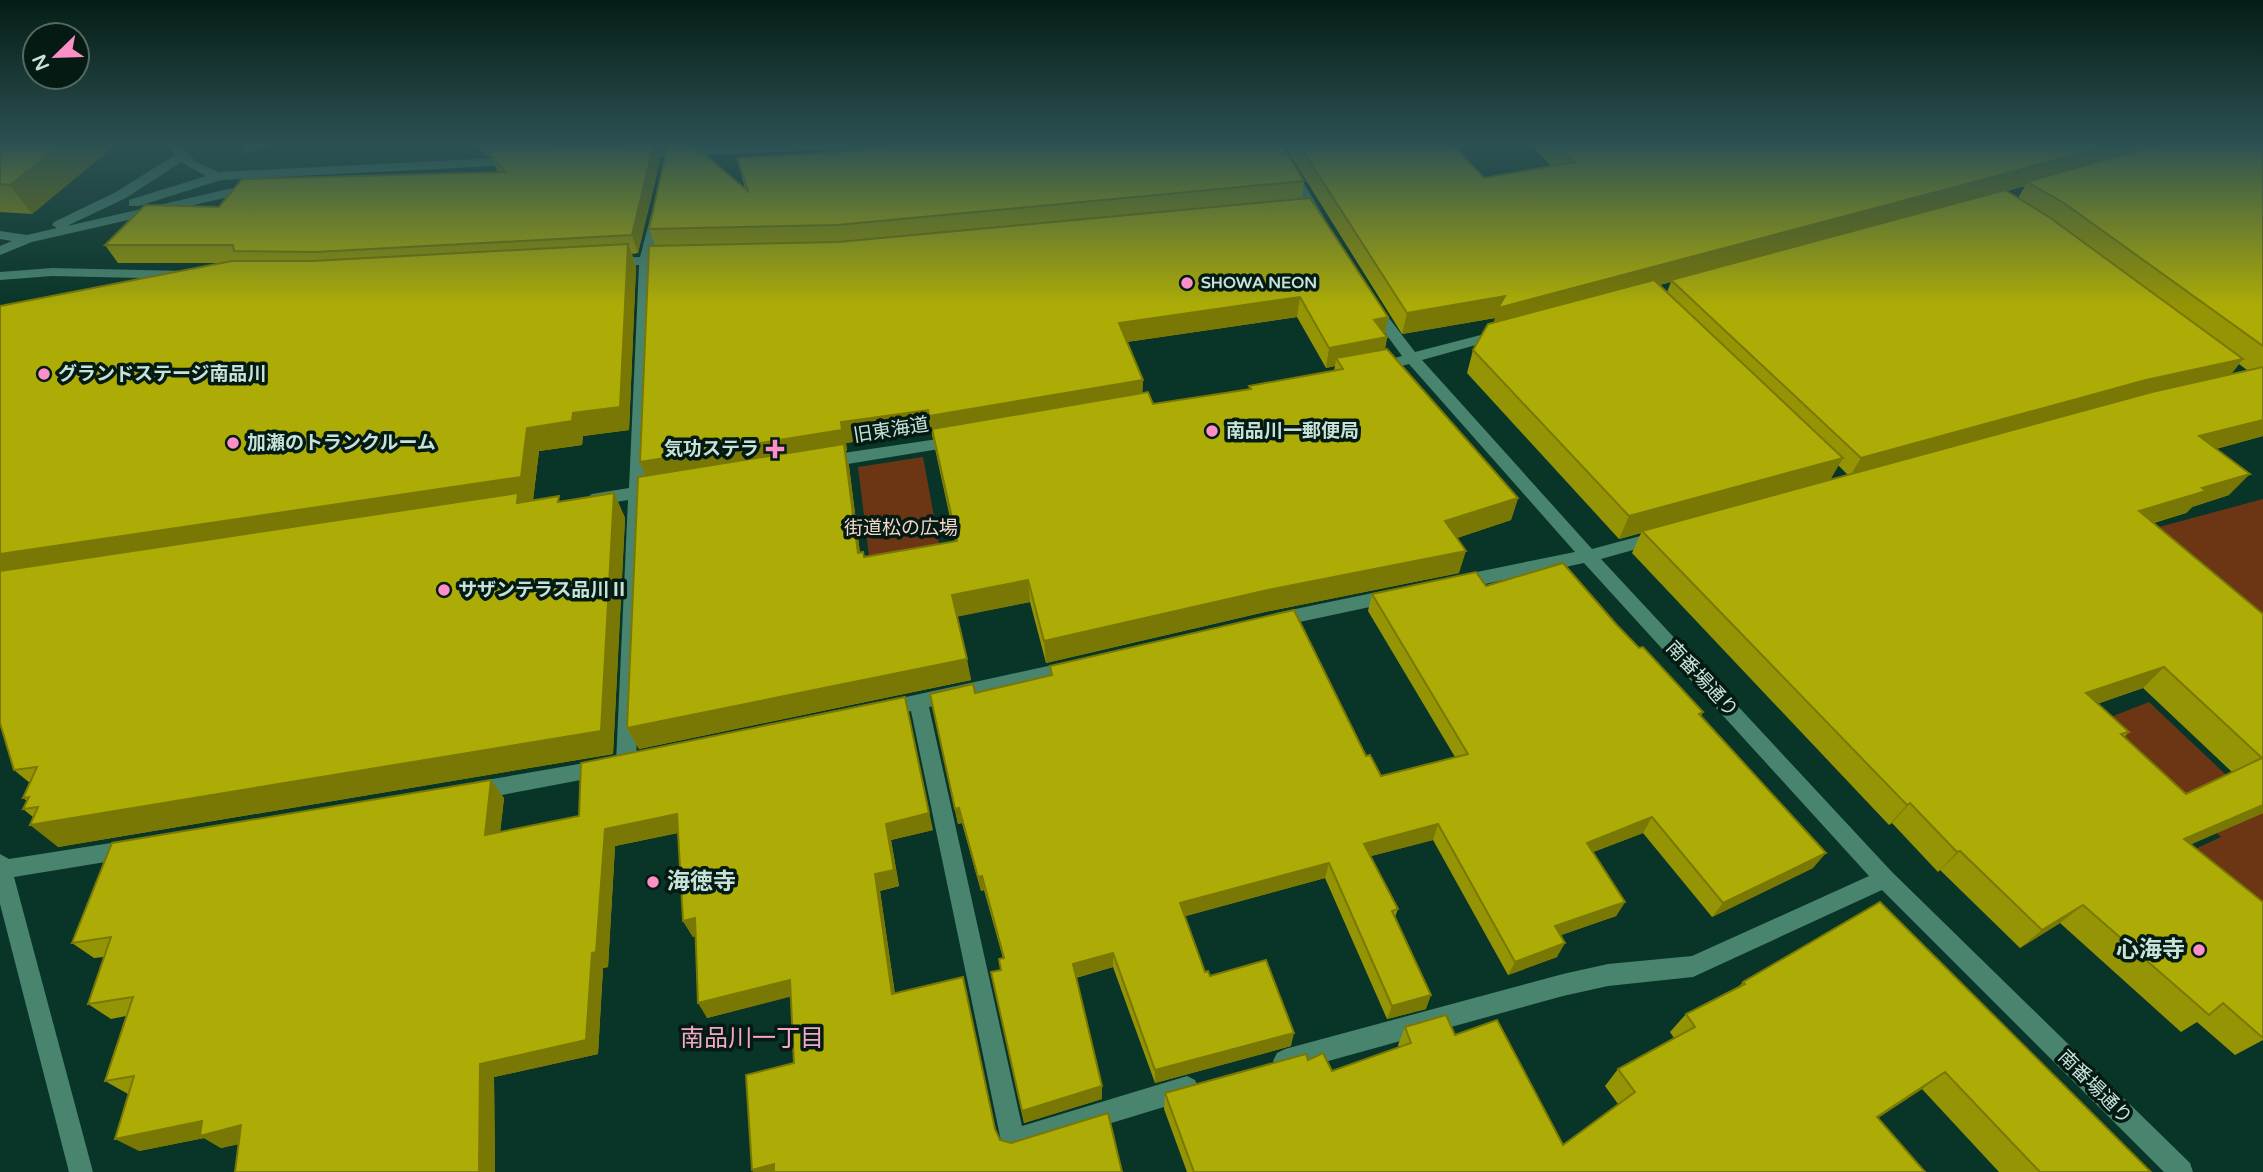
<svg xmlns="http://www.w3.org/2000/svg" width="2263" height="1172" viewBox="0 0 2263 1172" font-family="'Varela Round','Noto Sans JP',sans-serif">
  <rect width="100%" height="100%" fill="#093528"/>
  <g fill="#6c3615">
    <polygon points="923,457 942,560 871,572 858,467"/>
    <polygon points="2263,499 2263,625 2148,530"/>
    <polygon points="2149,702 2263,810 2263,926 2178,857 2221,837 2098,722"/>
  </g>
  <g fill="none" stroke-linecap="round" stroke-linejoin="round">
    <g fill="#49846f" fill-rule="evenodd">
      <polygon points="167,143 179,143 196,162 219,172 514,157 520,161 514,165 221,180 139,206 129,206 129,200 206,176 181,162 126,198 67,226 255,183 261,187 255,191 32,242 0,255 0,246 12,241 0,239 0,231 27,235 57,228 52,225 54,222 116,192 175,155"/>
      <polygon points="807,143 888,143 882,147 633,159 627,155 633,151"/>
      <polygon points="1268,143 1280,143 1325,219 1323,222 1313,222"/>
      <polygon points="657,211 663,215 654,257 672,256 679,260 672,264 653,265 645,486 661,483 669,489 667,493 645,497 636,763 633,769 626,771 619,769 616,763 628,500 592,506 584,500 592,494 629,488 639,265 612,266 605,262 612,258 640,257 651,215"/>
      <polygon points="52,268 186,271 193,275 186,279 52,276 0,280 0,272"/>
      <polygon points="1374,304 1379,305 1415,352 1500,330 1505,331 1507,334 1505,337 1422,360 1592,549 1659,531 1665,533 1667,537 1665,541 1601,559 1892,872 2190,1163 2193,1172 2164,1172 1882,890 1693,977 1608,986 1563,996 1285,1073 1277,1069 1273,1061 1277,1053 1285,1049 1563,974 1608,964 1692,956 1869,876 1584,563 1457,590 1451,588 1448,583 1451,578 1457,576 1575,552 1409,364 1375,373 1370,371 1368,368 1370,365 1402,356 1367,308"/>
      <polygon points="958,436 966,441 964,445 823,468 815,462 823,456"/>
      <polygon points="1392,589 1398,591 1401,596 1398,601 1276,627 1270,625 1267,620 1270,615 1276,613"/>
      <polygon points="1071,661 1078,663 1080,668 1078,673 929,707 1022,1126 1187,1076 1195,1080 1199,1088 1195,1096 1187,1100 1013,1153 1004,1150 1001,1141 911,711 883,718 876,716 873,710 876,704 883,702"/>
      <polygon points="602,760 609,762 612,768 609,774 602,776 475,800 468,797 465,791 468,785 475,782"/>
      <polygon points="130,840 137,842 140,849 137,856 130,858 14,877 93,1172 69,1172 0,904 0,854 9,859"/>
    </g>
  </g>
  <g fill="#959405" fill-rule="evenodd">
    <polygon points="0,143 118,143 32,214 0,212"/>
    <path d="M474 143H691L745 189 737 158 1304 181 1302 199 1387 337 1385 350 1518 498 1511 520 1457 538 1459 573 1265 612 1046 663 1030 602 957 616 971 680 639 749 627 728 645 476 640 462 655 246 649 229 667 147 656 148 660 161 638 253 632 254 636 267 629 430 583 436 582 445 539 451 533 500 522 501H562L614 493 625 518 613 754 58 847 33 817 23 809 27 801 23 798 30 783 14 770 222 263H118L105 245 219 207 498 172 490 156H485ZM1297 317 1326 368 1335 366 1334 371 1249 386V389L1153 404 1142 393 1143 380 1127 342ZM931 430 955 541 864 557 860 553 849 466 845 451H847L846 443Z"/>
    <path d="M1284 143H1451L1484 178 1551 166 1529 143H2263V436L2216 449 2229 495 2192 507 2186 513 2154 523 2263 614V813L2191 844 2263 902V1040L2235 1055 2197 1022 2181 1032 2060 923 2020 948 1940 870 1938 872 1892 823 1889 825 1632 553 1641 533 1619 539 1467 373 1473 350 1494 323 1495 318 1402 334 1284 145ZM2025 186 2018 198 2007 191ZM1671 282 1667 292 1659 285ZM2239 364 2247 370 2231 374ZM1838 465 1848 475 1830 480ZM2143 688 2232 772 2186 794 2124 737 2129 732 2097 704Z"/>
    <polygon points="1486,586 1616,624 1703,712 1701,716 1813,868 1712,917 1643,833 1593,852 1625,902 1616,916 1561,935 1557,957 1508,975 1433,840 1371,856 1398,909 1395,917 1426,1009 1387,1019 1325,878 1185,916 1205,972 1291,1046 1155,1083 1113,967 1076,978 1102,1099 1024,1123 991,972 1001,970 999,959 1003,958 984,890 981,891 962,823 958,824 930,694 975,693 1051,675 1050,666 1366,756 1381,776 1455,757 1368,611 1372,594"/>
    <polygon points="504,798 500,832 933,830 891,840 899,886 880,891 895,994 996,1131 1000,1140 1122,1172 753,1172 794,1063 791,996 707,1018 695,936 693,937 683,921 678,833 615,846 608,967 603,968 598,1054 494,1077 495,1172 235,1172 239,1144 221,1148 204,1138 139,1151 128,1094 105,1081 126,1016 111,1019 88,1004 104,957 94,958 72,943"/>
    <polygon points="1880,902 2151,1172 1999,1172 1922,1089 1878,1118 1925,1172 1187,1172 1164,1109 1165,1093 1308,1060 1332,1071 1399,1047 1398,1045 1405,1027 1455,1035 1563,1145 1618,1104 1605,1086 1618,1069 1674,1038 1670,1032 1686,1014 1738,987 1743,982"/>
  </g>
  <g fill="#797804">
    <polygon points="63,143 118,143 32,214 10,185"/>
    <polygon points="238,143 278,143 244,154"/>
    <polygon points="654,143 660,161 638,253 632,235"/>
    <polygon points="2114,143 2167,143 2027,182 2025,186 1991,195 1671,280 1671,282 1492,330 1495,318 1402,334 1407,313"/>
    <polygon points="628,244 636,267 629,430 583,436 582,445 539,451 533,500 522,501 531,518 0,580 0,554 527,428 573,413"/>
    <polygon points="1300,297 1297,317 1119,343 1119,323"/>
    <polygon points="1388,317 1384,338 1374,320"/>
    <polygon points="1387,337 1383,358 1336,358 1335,366 1326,368 1329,348"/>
    <polygon points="2243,359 2228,378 1850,476 1861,458 2146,380"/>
    <polygon points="1143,380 1142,401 933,437 929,416"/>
    <polygon points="928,410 931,430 846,443 847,451 845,451 849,466 863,576 648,483 640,462 841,422"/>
    <polygon points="2263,416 2263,436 2180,458 2199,436"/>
    <polygon points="1843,458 1829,482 1642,531 1641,533 1619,539 1629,516"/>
    <polygon points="2250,474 2229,495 2192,507 2186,513 2121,532 2139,511 2202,488"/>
    <polygon points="614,493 625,518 613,754 58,847 30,825"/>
    <polygon points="1518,498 1511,520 1439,544 1445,521"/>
    <polygon points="1466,551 1459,573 1265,612 1046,663 1044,641 1268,590"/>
    <polygon points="1028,580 1030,602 956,617 952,595"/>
    <polygon points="967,659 971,680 639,749 627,728"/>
    <polygon points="2164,667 2143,688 2066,714 2086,693"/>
    <polygon points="905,697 933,830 891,840 899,886 880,891 897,1009 892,994 875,874 886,824"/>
    <polygon points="491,780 504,798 498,852 485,835"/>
    <polygon points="1910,803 1892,823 1889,825 1907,805"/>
    <polygon points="2263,805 2263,813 2160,858 2184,839"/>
    <polygon points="959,808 962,823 958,824 955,809"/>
    <polygon points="677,814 686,831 615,846 608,967 603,968 598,1054 494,1077 495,1172 479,1172 480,1064 605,829"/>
    <polygon points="1652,817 1643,833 1578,858 1587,843"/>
    <polygon points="1438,824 1433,840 1360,859 1364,844"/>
    <polygon points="1960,851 1940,870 1938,872 1957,852"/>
    <polygon points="1826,853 1813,868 1712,917 1723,903"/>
    <polygon points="1329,863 1325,878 1179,918 1180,903"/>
    <polygon points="982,876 984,890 981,891 978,877"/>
    <polygon points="1625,902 1616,916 1547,940 1555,926"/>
    <polygon points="2083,905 2060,923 2020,948 2042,930"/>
    <polygon points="695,918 704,934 693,937 683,921"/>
    <polygon points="1565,943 1557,957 1508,975 1515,962"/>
    <polygon points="1113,953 1113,967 1074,978 1073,964"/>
    <polygon points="790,980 797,995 707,1018 698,1003"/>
    <polygon points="1431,995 1426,1009 1387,1019 1392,1006"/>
    <polygon points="1294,1033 1291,1046 1155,1083 1155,1070"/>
    <polygon points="1945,1072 1922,1089 1855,1133 1877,1117"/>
    <polygon points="1102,1086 1102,1099 1024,1123 1022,1111"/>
    <polygon points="202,1121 241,1125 262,1138 221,1148 204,1138 139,1151 115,1139"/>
    <polygon points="774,1164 779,1172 753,1172 752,1170"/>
  </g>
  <g fill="#adac06" stroke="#797804" stroke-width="2" fill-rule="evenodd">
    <polygon points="0,143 63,143 10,185 0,184"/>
    <polygon points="654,143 632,235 315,252 234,251 233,245 105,245 145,205 219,207 242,179 505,172 488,151"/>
    <polygon points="668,143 691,143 748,191 737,158 862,150 862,147 911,143 1281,143 1304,181 837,225 649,229"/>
    <polygon points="1298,143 1451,143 1484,178 1574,162 1555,143 2114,143 2004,174 1498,308 1505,296 1407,313"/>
    <polygon points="2163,143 2263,143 2263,346 2064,203 2027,182"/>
    <polygon points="2005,190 2049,217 2243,359 2146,380 1861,458 1671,280"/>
    <polygon points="1310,198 1388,317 1374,320 1387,337 1329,348 1300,297 1119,323 1143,380 929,416 928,410 841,422 842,430 640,462 649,246 838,242"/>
    <polygon points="628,244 620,407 573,413 572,421 527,428 521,477 0,554 0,306 232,261 312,261"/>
    <polygon points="1654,280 1843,458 1629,516 1473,350 1488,324"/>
    <polygon points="1387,349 1518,498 1445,521 1466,551 1268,590 1044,641 1028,580 952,595 967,659 627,728 638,477 844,444 858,553 863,552 864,557 957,541 932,429 1148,392 1153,404 1251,389 1249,386 1343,369 1336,358"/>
    <path d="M2263 367V420L2199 436 2250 474 2202 488 2206 491 2139 511 2263 614V805L2184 839 2263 902V1038L2223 1003 2209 1015 2083 905 2042 930 1960 851 1957 852 1910 803 1907 805 1642 531 2152 392ZM2164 667 2262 758 2186 794 2121 734 2129 732 2086 693Z"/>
    <polygon points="518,493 517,503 559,496 558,502 614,493 601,731 30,825 38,807 23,809 29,797 23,798 37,767 14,770 0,723 0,571"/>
    <polygon points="1563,563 1616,624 1639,648 1643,647 1703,712 1699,714 1826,853 1723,903 1652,817 1587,843 1625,902 1555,926 1565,943 1515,962 1438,824 1364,844 1398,909 1392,911 1431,995 1392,1006 1329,863 1180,903 1205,972 1208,971 1210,976 1266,960 1294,1033 1155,1070 1113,953 1073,964 1102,1086 1022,1111 991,972 1001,970 999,959 1004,958 982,876 978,877 959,808 955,809 930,694 973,684 975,693 1052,675 1050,666 1294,610 1366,756 1370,755 1381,776 1468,754 1372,594 1476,572 1486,586"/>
    <polygon points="905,697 929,813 886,824 894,870 875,874 892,994 963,977 995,1129 1000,1140 1011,1143 1108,1113 1122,1172 774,1172 774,1164 752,1170 746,1075 794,1063 790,980 698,1003 695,918 683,921 677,814 605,829 596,952 592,953 586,1040 480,1064 479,1172 235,1172 241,1125 200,1136 202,1121 115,1139 134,1076 105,1081 133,997 88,1004 111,937 72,943 112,843 491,780 485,835 579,816 581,763"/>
    <polygon points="1880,902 2151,1172 2040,1172 1945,1072 1877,1117 1925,1172 1194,1172 1165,1093 1306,1054 1308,1060 1323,1053 1332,1071 1411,1043 1405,1027 1446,1015 1455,1035 1497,1020 1563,1145 1635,1092 1618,1069 1695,1027 1686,1014 1745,984 1743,982"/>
  </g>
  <linearGradient id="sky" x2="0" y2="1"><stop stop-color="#051d16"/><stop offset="0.47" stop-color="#2c5153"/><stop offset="1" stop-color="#2c5153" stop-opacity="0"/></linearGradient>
  <rect width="2263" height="307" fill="url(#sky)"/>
  <g fill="#fb8fc6" stroke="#041a13" stroke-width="2.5">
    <circle cx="1187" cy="283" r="7"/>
    <circle cx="44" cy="374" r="7"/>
    <circle cx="1212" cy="431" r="7"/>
    <circle cx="233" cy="443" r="7"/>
    <path d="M771.5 438.5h7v7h7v7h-7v7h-7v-7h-7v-7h7z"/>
    <circle cx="444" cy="590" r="7"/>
    <circle cx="653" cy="882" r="7"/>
    <circle cx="2199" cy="950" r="7"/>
  </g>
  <g text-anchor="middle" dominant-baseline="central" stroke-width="7" stroke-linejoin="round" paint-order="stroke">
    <g font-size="16" font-weight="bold" fill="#c7e3d8" stroke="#041a13" text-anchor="start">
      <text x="1201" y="283">SHOWA NEON</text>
    </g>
    <g font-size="19" font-weight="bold" fill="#c7e3d8" stroke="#041a13" text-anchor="start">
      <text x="58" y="374">グランドステージ南品川</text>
      <text x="1226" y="431">南品川一郵便局</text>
      <text x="247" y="443">加瀬のトランクルーム</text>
      <text x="759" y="449" text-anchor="end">気功ステラ</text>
      <text x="458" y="590">サザンテラス品川Ⅱ</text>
    </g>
    <g font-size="19" fill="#c7e3d8" stroke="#041a13">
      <text transform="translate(891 430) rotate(-9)">旧東海道</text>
      <text transform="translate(1702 679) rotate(47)">南番場通り</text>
      <text transform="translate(2095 1087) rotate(45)">南番場通り</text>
    </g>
    <g font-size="19" fill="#f3d7c8" stroke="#041a13">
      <text x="901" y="528">街道松の広場</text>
    </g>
    <g font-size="23" font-weight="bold" fill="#c7e3d8" stroke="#041a13" text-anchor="start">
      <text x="667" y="882">海徳寺</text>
      <text x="2185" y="950" text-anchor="end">心海寺</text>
    </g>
    <g font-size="24" fill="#f3a7cb" stroke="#041a13">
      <text x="752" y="1038">南品川一丁目</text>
    </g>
  </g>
  <g transform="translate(56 56) rotate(247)"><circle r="33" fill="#041a13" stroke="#526a62" stroke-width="2"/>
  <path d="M0-5L12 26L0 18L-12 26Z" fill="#fb8fc6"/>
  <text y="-10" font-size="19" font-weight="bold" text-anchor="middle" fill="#c7e3d8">N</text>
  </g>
</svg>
